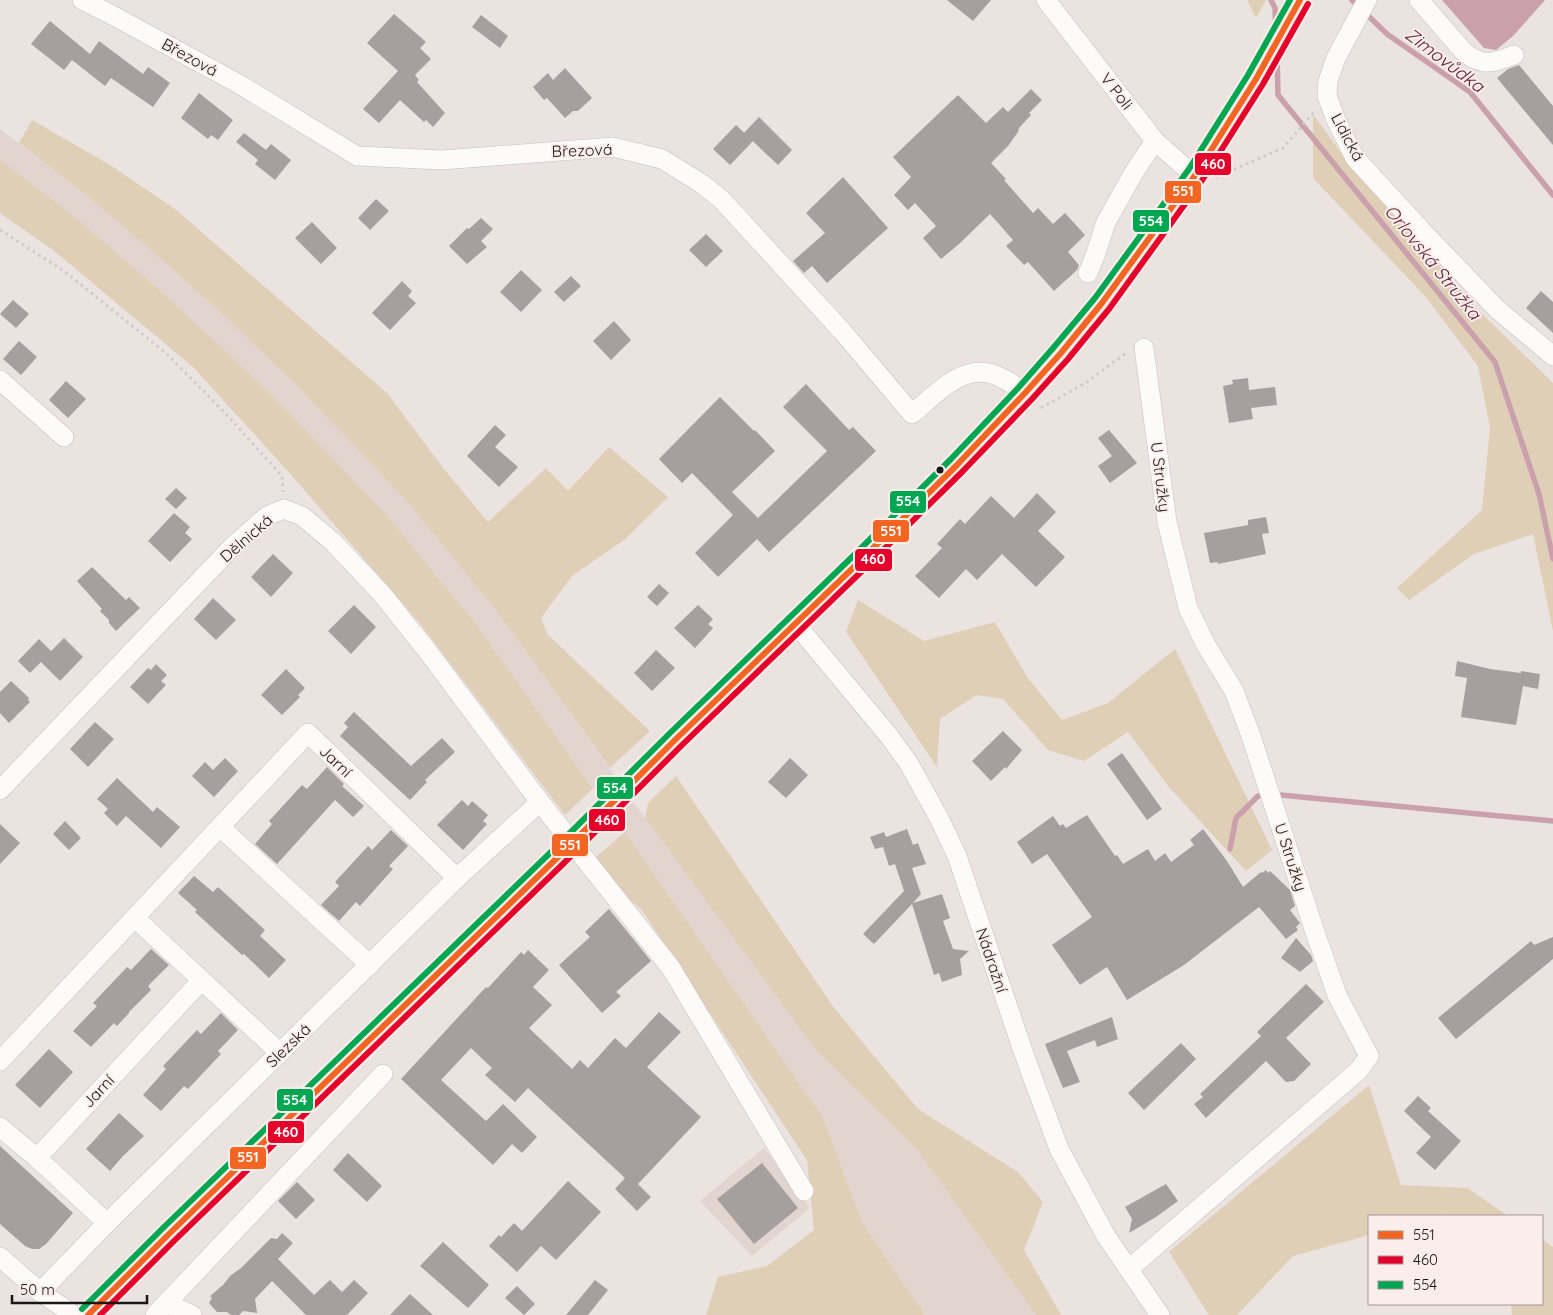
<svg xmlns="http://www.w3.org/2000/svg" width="1553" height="1315" viewBox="0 0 1553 1315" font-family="Quicksand,sans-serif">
  <rect width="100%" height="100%" fill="#eae3e0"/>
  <g fill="#e2d4cf">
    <polygon points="0,129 91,199 161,259 229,320 296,385 403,497 496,610 645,818 815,1049 917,1150 1036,1315 925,1315 861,1220 824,1119 625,832 476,624 385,513 279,402 212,338 145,277 76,218 0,159"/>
    <polygon points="764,1148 810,1208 752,1256 700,1201"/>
  </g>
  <g fill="#dfcfb7">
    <polygon points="1247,0 1266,0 1256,18"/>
    <polygon points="1313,114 1344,157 1476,308 1553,383 1553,631 1533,534 1474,554 1409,600 1397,588 1482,510 1490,427 1478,366 1425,296 1313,178"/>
    <polygon points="32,120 110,165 175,209 387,393 444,469 488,522 546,468 568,491 609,447 668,497 624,540 572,576 541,618 547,634 650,731 610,768 496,610 403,497 296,385 229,320 161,259 91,199 19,143"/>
    <polygon points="0,159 76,218 145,277 212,338 279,402 385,513 476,624 593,788 565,815 422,626 293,477 193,367 53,250 0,213"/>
    <polygon points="858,600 924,641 995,622 1027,677 1062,720 1108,703 1175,649 1272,850 1246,871 1168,786 1128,732 1084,761 1048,750 1003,699 977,695 940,719 937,767 846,632"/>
    <polygon points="676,776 835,1009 918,1109 1018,1172 1043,1202 1024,1250 1061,1315 1036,1315 917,1150 815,1049 645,818 648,803"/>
    <polygon points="625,832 824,1119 861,1220 925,1315 706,1315 718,1277 767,1266 814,1230 807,1160 641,909 587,865"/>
    <polygon points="1369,1085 1401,1185 1467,1188 1508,1216 1444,1216 1442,1214 1435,1216 1369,1216 1369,1235 1293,1256 1237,1315 1209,1315 1169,1252"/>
    <polygon points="1542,1239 1553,1247 1553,1315 1512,1315 1511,1304 1542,1304"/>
  </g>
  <polygon fill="#caa0ac" points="1442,0 1545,0 1513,36 1496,50 1484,48"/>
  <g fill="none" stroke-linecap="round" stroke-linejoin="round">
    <g stroke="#caa0ac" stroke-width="5.5">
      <polyline points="1271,0 1275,8 1276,33"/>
      <polyline points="1352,0 1387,34 1470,92 1553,195"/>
      <polyline points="1277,55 1278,95 1495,362 1539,494 1553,559"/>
      <polyline points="1230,849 1236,818 1258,796 1270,794 1553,821"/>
    </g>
  </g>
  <g fill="#a5a09e">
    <polygon points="947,0 991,0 973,21"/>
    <polygon points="394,14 426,42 420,48 431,59 415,75 419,80 417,82 445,113 433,127 426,120 424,122 400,100 379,123 363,109 398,71 367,43"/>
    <polygon points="481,15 508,36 500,48 472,27"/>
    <polygon points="50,21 90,54 99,41 143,74 148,67 170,83 153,107 111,78 105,86 72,60 64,70 31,44"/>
    <polygon points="1519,65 1553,106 1553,145 1497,78 1508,69"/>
    <polygon points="565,68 592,98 578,111 573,111 565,118 547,98 544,100 533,87 548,73 553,80"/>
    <polygon points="1031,89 1042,100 1029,113 1031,115 1019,128 1018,132 1008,146 991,163 1006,179 1004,180 1033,213 1038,208 1053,224 1065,213 1085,235 1068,252 1079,265 1077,270 1054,291 1028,262 1024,265 1006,246 1013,240 990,214 959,244 941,259 923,238 936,226 915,203 908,210 894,195 911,177 893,157 958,95 986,123 1003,107 1008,112"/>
    <polygon points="199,93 233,120 218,140 211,135 208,139 181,118"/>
    <polygon points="759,117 792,150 778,165 744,133"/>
    <polygon points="736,125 753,141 730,165 713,149"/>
    <polygon points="244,133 266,150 271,144 291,160 275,180 255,164 258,160 236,142"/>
    <polygon points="843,177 888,228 827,283 812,266 804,273 793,261 825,233 806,213"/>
    <polygon points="376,199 389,211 370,230 358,218"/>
    <polygon points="481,218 493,229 481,241 487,247 467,264 449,246 467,228 469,229"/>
    <polygon points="312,222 337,248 321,264 295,238"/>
    <polygon points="706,234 723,251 706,267 689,250"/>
    <polygon points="521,270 542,290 521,312 500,292"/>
    <polygon points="571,276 581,286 564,302 554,292"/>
    <polygon points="402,281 412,291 408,296 416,303 390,330 372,313"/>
    <polygon points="1541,291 1553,302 1553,333 1526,308"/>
    <polygon points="13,300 29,314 16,328 0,314"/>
    <polygon points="614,321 631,340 611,360 593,341"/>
    <polygon points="19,341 37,357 21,375 3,359"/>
    <polygon points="1248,378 1249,390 1275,387 1277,405 1251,408 1253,419 1229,423 1223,386 1233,384 1232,380"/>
    <polygon points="66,381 86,399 68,418 49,400"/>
    <polygon points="806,384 849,430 853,427 876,451 769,552 757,539 718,577 695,553 733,515 692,473 682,483 659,459 720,397 754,431 755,430 775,451 732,492 758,518 827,451 783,407"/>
    <polygon points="495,425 506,435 495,447 518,467 499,487 467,456"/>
    <polygon points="1109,430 1137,463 1110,483 1098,466 1112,456 1098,438"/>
    <polygon points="176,488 187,498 176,509 165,499"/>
    <polygon points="1037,493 1056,512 1038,531 1065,557 1036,587 1002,554 977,580 966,569 939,598 915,576 942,548 937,544 960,519 965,524 991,496 1014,518"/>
    <polygon points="174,513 190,527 185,533 192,539 170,562 148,541"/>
    <polygon points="1266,517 1269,533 1262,534 1266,554 1218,564 1218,562 1210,563 1204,533 1248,525 1248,520"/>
    <polygon points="273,554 293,573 271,597 251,577"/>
    <polygon points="92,567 126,600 129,597 140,608 116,631 109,623 109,620 100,611 102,609 77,581"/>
    <polygon points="659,584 669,593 657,606 647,597"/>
    <polygon points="213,598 236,620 216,640 194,619"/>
    <polygon points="354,605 376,627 351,654 328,631"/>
    <polygon points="698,605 713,619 708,624 713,628 695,648 674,628"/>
    <polygon points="64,638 83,657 60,681 41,662 30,673 18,661 39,639 51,651"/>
    <polygon points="656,650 675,668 652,691 634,673"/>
    <polygon points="1457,661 1490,669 1521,673 1521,671 1540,674 1538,689 1523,686 1516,725 1461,717 1467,678 1455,676"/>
    <polygon points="156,664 167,675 161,681 166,685 148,704 130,687 148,668 151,670"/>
    <polygon points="286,669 305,688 298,695 300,697 282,715 261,695"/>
    <polygon points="11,681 29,698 28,700 30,702 9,723 0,713 0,692"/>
    <polygon points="354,712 411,766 442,738 455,752 425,780 427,782 410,800 340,736 348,727 344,723"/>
    <polygon points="95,722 114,739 88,767 70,749"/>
    <polygon points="1003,731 1022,750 1006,769 1005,767 991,781 972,761"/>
    <polygon points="1122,753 1162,809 1147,820 1107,764"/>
    <polygon points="225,758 238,771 214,797 192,776 205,762 213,770"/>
    <polygon points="790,758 808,775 786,798 768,782"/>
    <polygon points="327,767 344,784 342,786 364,806 353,817 335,800 277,864 255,844 272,824 269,821 302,785 307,789"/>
    <polygon points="117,778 153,812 157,807 180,827 161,848 126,816 117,826 104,813 108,809 97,799"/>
    <polygon points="462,800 468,806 472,801 488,815 483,821 487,824 463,850 437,825"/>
    <polygon points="1087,815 1115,856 1117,855 1123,864 1148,849 1155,861 1165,853 1171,862 1194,845 1190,840 1203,829 1227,861 1243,887 1261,872 1262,873 1266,870 1268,873 1270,871 1290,890 1295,906 1290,910 1300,923 1296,927 1298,930 1286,939 1259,907 1184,965 1127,1000 1107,967 1080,985 1052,945 1092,917 1047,854 1032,864 1017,842 1053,816 1060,826 1063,824 1066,828"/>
    <polygon points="65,821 81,838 69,850 53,834"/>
    <polygon points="0,824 20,843 0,864"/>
    <polygon points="907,829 913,845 918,843 926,864 912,868 921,894 913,903 942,894 950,918 943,921 953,949 969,951 960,959 962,975 942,982 939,973 934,975 912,904 874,944 863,934 904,891 895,864 889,866 883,847 875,849 870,837 884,832 886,837"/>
    <polygon points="391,830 408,846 389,866 393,869 360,906 356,902 339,921 321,905 339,886 335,882 368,846 372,850"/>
    <polygon points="194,876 213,892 218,887 265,930 260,936 286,960 269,978 244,954 242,955 195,912 197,910 178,893"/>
    <polygon points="609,909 651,961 616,992 621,996 602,1013 559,965 590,937 585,932"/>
    <polygon points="1553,937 1553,959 1456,1039 1438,1018 1531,941 1534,945"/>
    <polygon points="1296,938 1311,955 1313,961 1300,972 1281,958"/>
    <polygon points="151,949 169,965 148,986 151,990 129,1012 129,1013 117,1026 114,1023 91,1047 73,1031 97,1006 93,1003 127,967 131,970"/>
    <polygon points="528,950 549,970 533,987 552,1005 529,1028 572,1069 580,1060 588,1068 615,1038 626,1048 659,1012 681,1032 647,1067 701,1117 638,1184 651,1197 637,1211 615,1189 625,1178 528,1088 515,1102 485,1075 492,1068 471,1048 441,1080 486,1121 503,1104 537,1137 522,1153 512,1144 493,1165 401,1079 486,987 488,988 521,952 524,955"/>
    <polygon points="1306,984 1324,1002 1286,1038 1311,1064 1294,1081 1286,1082 1266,1061 1206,1118 1194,1104 1203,1097 1200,1094 1261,1036 1257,1032"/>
    <polygon points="221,1013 238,1030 218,1051 221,1054 188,1089 184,1086 161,1111 143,1095 166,1069 163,1066 197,1030 201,1034"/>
    <polygon points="1112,1017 1118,1039 1097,1047 1095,1040 1067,1051 1080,1082 1063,1088 1045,1044"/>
    <polygon points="1181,1043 1196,1059 1144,1110 1128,1093"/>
    <polygon points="49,1049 73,1072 40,1108 15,1085"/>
    <polygon points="1418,1096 1431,1108 1428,1111 1461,1141 1435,1170 1416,1153 1431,1137 1404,1111"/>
    <polygon points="119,1113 144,1136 123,1156 110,1171 86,1149"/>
    <polygon points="0,1146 73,1213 46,1244 39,1249 32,1249 25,1246 0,1224"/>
    <polygon points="348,1153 382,1186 367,1202 333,1170"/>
    <polygon points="762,1163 798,1208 754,1244 717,1199"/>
    <polygon points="568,1181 601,1212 556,1260 541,1246 517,1272 489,1246 499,1235 501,1237 514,1223 522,1231"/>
    <polygon points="297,1182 315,1200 296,1219 278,1201"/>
    <polygon points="1166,1184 1178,1201 1156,1217 1129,1233 1132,1219 1125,1207"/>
    <polygon points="282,1233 293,1243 278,1259 314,1295 330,1280 342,1292 354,1280 368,1293 347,1315 306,1315 272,1281 255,1299 257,1313 243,1311 239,1315 231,1315 227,1312 217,1312 209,1303 212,1298 210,1296 223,1285 230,1276 241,1268 271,1238 277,1239"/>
    <polygon points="443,1242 489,1285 468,1308 420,1266"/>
    <polygon points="595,1280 608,1290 588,1315 566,1315"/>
    <polygon points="517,1286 535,1304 524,1315 505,1298"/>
    <polygon points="410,1294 433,1315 390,1315"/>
  </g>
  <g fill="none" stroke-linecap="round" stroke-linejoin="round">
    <defs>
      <g id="minor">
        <path d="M82 0 112 15 239 84 357 156 442 160 613 147 662 159 702 184 721 199 842 331 912 414C934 396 963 362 995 375 1006 379 1016 386 1025 393"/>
        <polyline points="1046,0 1155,141 1182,165 1196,174"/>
        <polyline points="1367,0 1336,58 1328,81 1327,96 1336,120 1355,158 1423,232 1497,309 1553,356"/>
        <path d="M1419 0 1464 52C1482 67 1494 63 1514 55"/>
        <polyline points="1088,273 1095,256 1106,222 1136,169 1155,141"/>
        <polyline points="0,380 64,437"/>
        <polyline points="795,623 889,736 908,762 940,820 957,856 1025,1057 1059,1149 1106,1236 1160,1315"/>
        <path d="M676 739C805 613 939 491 1059 355 1096 312 1130 266 1163 220 1213 150 1261 77 1300 0"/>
        <polyline points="0,790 232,547 267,516 284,509 302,516 333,542 382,594 429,653 540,802 671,968 804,1191"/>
        <polyline points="220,827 370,965"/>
        <polyline points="135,918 280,1053"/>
        <polyline points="0,1061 308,733 457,878"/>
        <polyline points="0,1127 37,1158 107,1223"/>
        <polyline points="37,1158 201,981"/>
        <polyline points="0,1257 40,1292 74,1315"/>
        <polyline points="1129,1269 1359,1070 1369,1056 1337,995 1315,932 1251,736 1234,691 1206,645 1188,608 1167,522 1144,348"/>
        <polyline points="40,1292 107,1223 457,878 540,802"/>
        <polyline points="167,1303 192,1315"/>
        <polyline points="88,1315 169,1234 558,857"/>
        <polyline points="155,1315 383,1074"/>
      </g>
    </defs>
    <use href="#minor" stroke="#c5bfbd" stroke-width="20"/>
    <g stroke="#cecccb" stroke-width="3" stroke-dasharray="2.5 4" stroke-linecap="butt">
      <polyline points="1216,177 1283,148 1315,111"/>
      <polyline points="0,230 64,271 167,354 224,412 282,476 283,492"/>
      <polyline points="1041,408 1087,382 1126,353"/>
    </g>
    <use href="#minor" stroke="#fcfbfa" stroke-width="19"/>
    <defs>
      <polyline id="minor-bridge" points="558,857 676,739"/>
    </defs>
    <use href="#minor-bridge" stroke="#c5bfbd" stroke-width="20" stroke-linecap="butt"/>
    <use href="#minor-bridge" stroke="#fcfbfa" stroke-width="19"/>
    <defs>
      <polyline id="bus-1" points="88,1315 169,1234 558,857 676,739 857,564 957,465 1025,393 1061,353 1102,303 1196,174 1256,79 1300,0"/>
      <polyline id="bus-2" points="100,1315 175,1240 564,863 682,745 863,570 963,471 1032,399 1068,359 1109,309 1203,179 1263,84 1308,4"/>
      <polyline id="bus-3" points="82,1309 163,1228 552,851 670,733 851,558 951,459 1019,387 1054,347 1095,298 1189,169 1248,75 1290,0"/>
    </defs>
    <use href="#bus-1" stroke="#faeeea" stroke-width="10"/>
    <use href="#bus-2" stroke="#faeeea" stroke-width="10"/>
    <use href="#bus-3" stroke="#faeeea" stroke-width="10"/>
    <use href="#bus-1" stroke="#f26522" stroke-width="6"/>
    <use href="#bus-2" stroke="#e4002b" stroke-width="6"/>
    <use href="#bus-3" stroke="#00a651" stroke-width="6"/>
  </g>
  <circle fill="#1b1716" stroke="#faeeea" stroke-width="2" cx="940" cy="470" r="4.5"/>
  <g text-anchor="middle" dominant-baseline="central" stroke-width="4" stroke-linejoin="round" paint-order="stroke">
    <g font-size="16" fill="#1b1716" stroke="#faeeea">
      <text transform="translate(190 57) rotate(29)">Březová</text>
      <text transform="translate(1117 91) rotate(52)">V Poli</text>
      <text transform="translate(1348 137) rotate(62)">Lidická</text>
      <text transform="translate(582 150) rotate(-2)">Březová</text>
      <text transform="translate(1161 477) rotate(83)">U Stružky</text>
      <text transform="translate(246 538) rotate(-41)">Dělnická</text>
      <text transform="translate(336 761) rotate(44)">Jarní</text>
      <text transform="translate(1291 857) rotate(72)">U Stružky</text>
      <text transform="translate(992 960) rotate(71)">Nádražní</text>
      <text transform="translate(288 1045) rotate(-44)">Slezská</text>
      <text transform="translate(98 1091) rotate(-47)">Jarní</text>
    </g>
    <g font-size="18" font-style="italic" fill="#65203c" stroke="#faeeea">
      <text transform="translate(1445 60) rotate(37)">Zimovůdka</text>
      <text transform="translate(1433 262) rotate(51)">Orlovská Stružka</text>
    </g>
  </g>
  <g stroke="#faeeea" stroke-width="2">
    <rect x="1194" y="152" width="38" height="24" rx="5" fill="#e4002b"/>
    <rect x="1164" y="180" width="38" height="24" rx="5" fill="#f26522"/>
    <rect x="1132" y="209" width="38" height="24" rx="5" fill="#00a651"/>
    <rect x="889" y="490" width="38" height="24" rx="5" fill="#00a651"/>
    <rect x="872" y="519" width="38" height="24" rx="5" fill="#f26522"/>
    <rect x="854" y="548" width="39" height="24" rx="5" fill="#e4002b"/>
    <rect x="596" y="776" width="38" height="24" rx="5" fill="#00a651"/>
    <rect x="588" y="808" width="38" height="24" rx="5" fill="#e4002b"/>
    <rect x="551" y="833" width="38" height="24" rx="5" fill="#f26522"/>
    <rect x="276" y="1088" width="38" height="24" rx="5" fill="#00a651"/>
    <rect x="267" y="1120" width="38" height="24" rx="5" fill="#e4002b"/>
    <rect x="229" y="1146" width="38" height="24" rx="5" fill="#f26522"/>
  </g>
  <g font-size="14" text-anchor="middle" font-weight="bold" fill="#fff">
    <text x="1213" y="169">460</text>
    <text x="1183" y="196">551</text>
    <text x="1151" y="226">554</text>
    <text x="908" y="506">554</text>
    <text x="891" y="536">551</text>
    <text x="873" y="564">460</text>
    <text x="615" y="793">554</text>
    <text x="607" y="825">460</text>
    <text x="570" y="850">551</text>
    <text x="295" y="1105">554</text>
    <text x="286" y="1137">460</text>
    <text x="248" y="1162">551</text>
  </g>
  <rect x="1368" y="1215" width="175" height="90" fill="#faeeea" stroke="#a19895"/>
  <rect x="1378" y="1231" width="25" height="8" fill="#f26522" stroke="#a19895"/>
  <text x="1413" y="1240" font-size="15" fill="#1b1716">551</text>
  <rect x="1378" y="1256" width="25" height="8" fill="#e4002b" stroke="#a19895"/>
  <text x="1413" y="1265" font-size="15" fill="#1b1716">460</text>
  <rect x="1378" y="1281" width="25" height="8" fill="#00a651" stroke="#a19895"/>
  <text x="1413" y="1290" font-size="15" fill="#1b1716">554</text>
  <path d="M12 1295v8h135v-8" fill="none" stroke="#1b1716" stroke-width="2.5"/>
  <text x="20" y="1295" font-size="15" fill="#1b1716" stroke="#faeeea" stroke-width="4" paint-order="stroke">50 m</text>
</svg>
